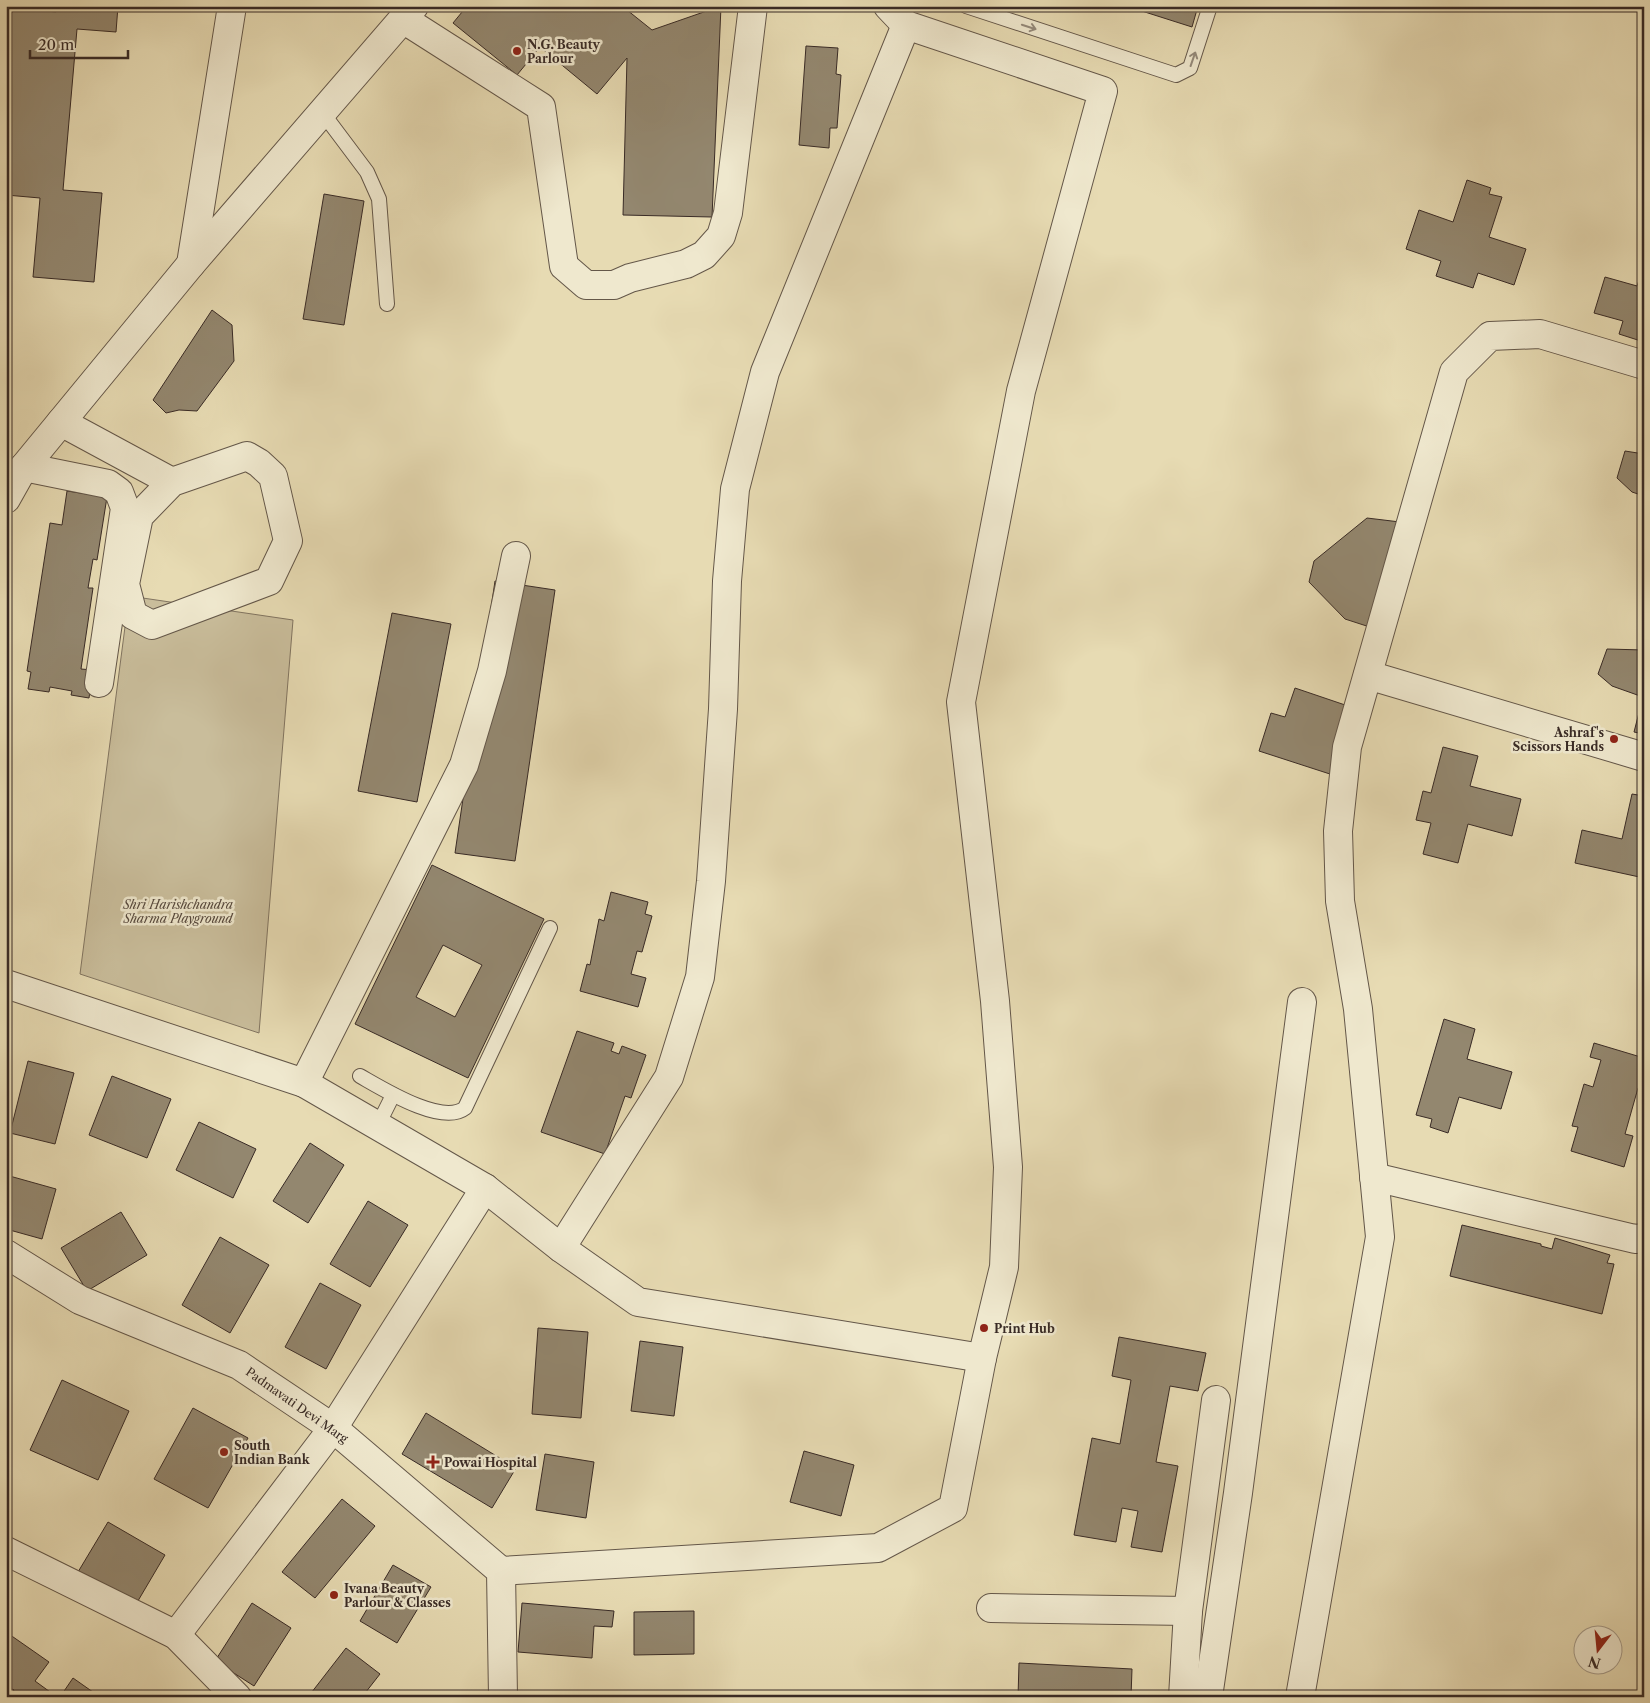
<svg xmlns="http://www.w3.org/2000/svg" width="1650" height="1703" viewBox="0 0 1650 1703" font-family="'Libre Caslon Text',serif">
  <rect width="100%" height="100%" fill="#e7dbb3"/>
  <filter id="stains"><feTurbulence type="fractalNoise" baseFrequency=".004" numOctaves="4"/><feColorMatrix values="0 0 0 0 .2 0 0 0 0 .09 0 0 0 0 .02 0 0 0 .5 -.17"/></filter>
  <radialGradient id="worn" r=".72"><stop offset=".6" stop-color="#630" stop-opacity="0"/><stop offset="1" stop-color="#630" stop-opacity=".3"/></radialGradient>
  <polygon fill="#c9bd9b" stroke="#817460" points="129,596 293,620 259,1033 80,974"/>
  <g fill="#93876f" stroke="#392b26" fill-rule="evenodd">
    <polygon points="57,6 118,6 116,32 77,29 63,190 102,193 94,282 33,277 40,198 6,195 6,60 11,8 56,12"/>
    <polygon points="467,6 622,6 652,30 721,6 712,217 623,215 627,58 597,94 540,47 517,75 453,23"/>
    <polygon points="1126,6 1198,6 1192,27"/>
    <polygon points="806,46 838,48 836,74 841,75 837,128 830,128 829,148 799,145"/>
    <polygon points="1467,180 1491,188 1489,194 1502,197 1489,237 1526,249 1514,285 1478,273 1473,288 1436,276 1441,261 1406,249 1419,210 1453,222"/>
    <polygon points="324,194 364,201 344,325 303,319"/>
    <polygon points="1644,265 1644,342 1619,334 1623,321 1594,313 1605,277 1637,286"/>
    <polygon points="212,310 232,325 234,361 197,411 179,410 166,413 153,400"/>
    <polygon points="1625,451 1644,454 1644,496 1632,492 1617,478"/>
    <polygon points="67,491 107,497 97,560 93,559 88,588 93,588 81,669 93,670 89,698 71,695 72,691 50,687 49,692 28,689 31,672 27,671 50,523 62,525"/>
    <polygon points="1367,518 1400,522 1379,630 1345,619 1309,582 1314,561"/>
    <polygon points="495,581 555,590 515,861 455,853"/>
    <polygon points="392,613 451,624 417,802 358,791"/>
    <polygon points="1607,649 1644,650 1644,734 1634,732 1643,697 1612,686 1598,674"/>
    <polygon points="1295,688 1354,708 1333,775 1259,751 1271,713 1285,717"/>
    <polygon points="1443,747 1478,756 1470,786 1521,799 1512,836 1468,824 1458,863 1423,854 1431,823 1416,820 1423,791 1431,793"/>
    <polygon points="1632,794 1644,796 1644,878 1575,863 1582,830 1622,839"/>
    <path d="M432 865 544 919 468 1078 355 1024ZM443 945 482 965 455 1017 416 997Z"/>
    <polygon points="611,892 648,902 645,914 652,916 642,952 637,951 631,974 646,978 638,1007 580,991 587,964 590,965 599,919 604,921"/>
    <polygon points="1444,1019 1475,1029 1467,1059 1512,1072 1501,1109 1459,1097 1448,1133 1430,1127 1432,1119 1416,1115"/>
    <polygon points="577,1031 614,1043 611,1051 619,1054 622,1046 646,1055 631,1098 625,1096 605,1154 541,1132"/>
    <polygon points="1594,1043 1644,1058 1644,1086 1643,1090 1638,1088 1625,1134 1633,1136 1624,1167 1571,1151 1578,1127 1572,1126 1584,1084 1593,1087 1601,1060 1590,1057"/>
    <polygon points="28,1061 74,1073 55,1144 10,1133"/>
    <polygon points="112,1076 171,1099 147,1158 89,1135"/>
    <polygon points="199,1122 256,1149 233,1198 176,1170"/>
    <polygon points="310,1143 344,1165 308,1223 273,1201"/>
    <polygon points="6,1175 56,1189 42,1239 6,1229"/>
    <polygon points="368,1201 408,1225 370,1287 330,1264"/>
    <polygon points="121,1212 147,1255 87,1291 61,1248"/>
    <polygon points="1462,1225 1541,1244 1541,1246 1552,1249 1555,1238 1610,1255 1607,1263 1614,1264 1602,1314 1450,1276"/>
    <polygon points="220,1237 269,1265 230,1333 182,1305"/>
    <polygon points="320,1283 361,1305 326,1369 285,1347"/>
    <polygon points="538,1328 588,1332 581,1418 532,1414"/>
    <polygon points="1119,1337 1206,1353 1198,1391 1170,1386 1156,1462 1178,1466 1162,1552 1131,1547 1138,1511 1122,1508 1116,1542 1074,1535 1092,1438 1120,1444 1131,1380 1112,1376"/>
    <polygon points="640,1341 683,1347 674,1416 631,1411"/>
    <polygon points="62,1380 129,1411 98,1480 30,1450"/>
    <polygon points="193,1408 248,1438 208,1508 154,1479"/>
    <polygon points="426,1413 516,1468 492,1508 402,1454"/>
    <polygon points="804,1451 854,1465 841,1516 790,1502"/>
    <polygon points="545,1454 594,1462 586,1518 536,1510"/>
    <polygon points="342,1499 375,1526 315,1598 282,1572"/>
    <polygon points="108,1522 165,1555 132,1611 75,1577"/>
    <polygon points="393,1565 431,1587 397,1643 360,1621"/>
    <polygon points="252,1603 291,1628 254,1686 215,1661"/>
    <polygon points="522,1603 614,1611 612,1627 594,1626 592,1658 518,1652"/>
    <polygon points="694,1611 694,1654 634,1655 634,1612"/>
    <polygon points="6,1632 49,1662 35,1681 57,1697 10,1697 14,1690 6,1685"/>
    <polygon points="346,1648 380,1674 362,1697 308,1697"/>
    <polygon points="1019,1663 1132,1669 1131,1697 1018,1697"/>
    <polygon points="73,1678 100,1697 60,1697"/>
  </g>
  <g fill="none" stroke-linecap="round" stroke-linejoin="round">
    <defs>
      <g id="lane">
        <polyline points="966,6 1176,75 1190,68 1210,6"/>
        <polyline points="322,112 367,172 379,199 387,304"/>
        <path d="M360 1076C383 1089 442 1126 465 1108L550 928"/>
        <polyline points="378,1125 393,1095"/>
      </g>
      <g id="street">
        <polyline points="403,19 541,107 564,266 586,285 614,285 630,278 686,264 704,255 721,236 728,213 753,6"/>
        <polyline points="191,264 232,6"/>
        <polyline points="61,422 172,482 247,456 259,463 273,476 288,541 269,581 152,625 133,615 125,584 139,516 172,482"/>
        <polyline points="24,467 108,484 119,492 125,508 99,683"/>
        <polyline points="6,499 24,467 191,264 414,6"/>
        <polyline points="1368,675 1644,757"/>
        <polyline points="6,984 304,1083 485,1188 561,1248 638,1302 982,1358"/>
        <polyline points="304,1083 464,765 492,671 516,556"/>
        <polyline points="1374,1177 1635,1239 1644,1238"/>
        <polyline points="561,1248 669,1077 700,977 711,881 723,709 727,581 735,489 765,372 906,25"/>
        <polyline points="6,1254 80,1300 239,1365 333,1428 501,1571 503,1697"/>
        <polyline points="6,1551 176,1635 237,1697"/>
        <polyline points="501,1571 878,1548 953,1508 982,1358 1004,1267 1008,1167 995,1001 961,702 1021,391 1103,91 906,25 888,6"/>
        <polyline points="991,1608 1188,1611"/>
        <polyline points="176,1635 333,1428 485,1188"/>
        <polyline points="1183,1697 1188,1611 1216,1400"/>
        <polyline points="1208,1697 1238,1493 1302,1002"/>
        <polyline points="1300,1697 1380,1237 1358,1009 1340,901 1338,831 1347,747 1454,372 1490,336 1540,334 1644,365"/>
      </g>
    </defs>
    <use href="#lane" stroke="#645749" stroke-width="16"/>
    <use href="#street" stroke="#645749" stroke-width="30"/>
    <use href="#lane" stroke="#efe8ce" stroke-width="14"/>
    <use href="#street" stroke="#efe8ce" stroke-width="28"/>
  </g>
  <defs><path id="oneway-shaft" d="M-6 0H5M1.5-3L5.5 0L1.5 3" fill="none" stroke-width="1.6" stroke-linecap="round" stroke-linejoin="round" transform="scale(1.25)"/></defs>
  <g stroke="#948a7a">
    <use href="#oneway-shaft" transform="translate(1029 27) rotate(18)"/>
    <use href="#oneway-shaft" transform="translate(1193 59) rotate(-71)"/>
  </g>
  <g fill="#8f2418" stroke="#efe8ce" stroke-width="2">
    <circle cx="517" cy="51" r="5"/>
    <circle cx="1614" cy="739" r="5"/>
    <circle cx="984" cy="1328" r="5"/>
    <circle cx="224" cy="1452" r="5"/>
    <path d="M430.5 1454.5h5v5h5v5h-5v5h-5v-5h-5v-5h5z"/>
    <circle cx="334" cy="1595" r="5"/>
  </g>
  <g text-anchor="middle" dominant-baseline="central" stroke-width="5" stroke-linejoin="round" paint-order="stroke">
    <g font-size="12" font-weight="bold" fill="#392b26" stroke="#efe8ce" text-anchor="start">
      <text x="527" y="44">N.G. Beauty<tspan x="527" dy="14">Parlour</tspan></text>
      <text x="1604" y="732" text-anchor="end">Ashraf's<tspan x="1604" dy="14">Scissors Hands</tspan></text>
      <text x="994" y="1328">Print Hub</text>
      <text x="234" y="1445">South<tspan x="234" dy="14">Indian Bank</tspan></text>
      <text x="444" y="1462">Powai Hospital</text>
      <text x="344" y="1588">Ivana Beauty<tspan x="344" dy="14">Parlour &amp; Classes</tspan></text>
    </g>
    <g font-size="12" font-style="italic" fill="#56483d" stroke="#efe8ce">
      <text x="178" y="904">Shri Harishchandra<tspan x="178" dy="14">Sharma Playground</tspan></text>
    </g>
    <g font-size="12" fill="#392b26" stroke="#efe8ce">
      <text transform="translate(297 1405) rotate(35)">Padmavati Devi Marg</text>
    </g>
  </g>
  <rect width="1650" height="1703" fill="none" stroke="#e7dbb3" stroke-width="25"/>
  <rect x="8" y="8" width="1635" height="1688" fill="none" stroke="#392b26" stroke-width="2.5"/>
  <rect x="12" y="12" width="1625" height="1678" fill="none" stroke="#392b26"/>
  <g transform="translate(1598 1650) rotate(196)"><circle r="24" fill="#efe8ce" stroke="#a69c8b"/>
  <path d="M0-4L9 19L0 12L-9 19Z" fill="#8f2418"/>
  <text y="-8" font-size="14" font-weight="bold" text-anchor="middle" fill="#392b26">N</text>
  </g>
  <path d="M30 50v8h98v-8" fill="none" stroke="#392b26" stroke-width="2.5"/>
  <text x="38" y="50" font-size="15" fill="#392b26" stroke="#efe8ce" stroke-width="4" paint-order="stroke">20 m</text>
  <rect width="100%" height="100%" filter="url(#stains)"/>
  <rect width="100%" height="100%" fill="url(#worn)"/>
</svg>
